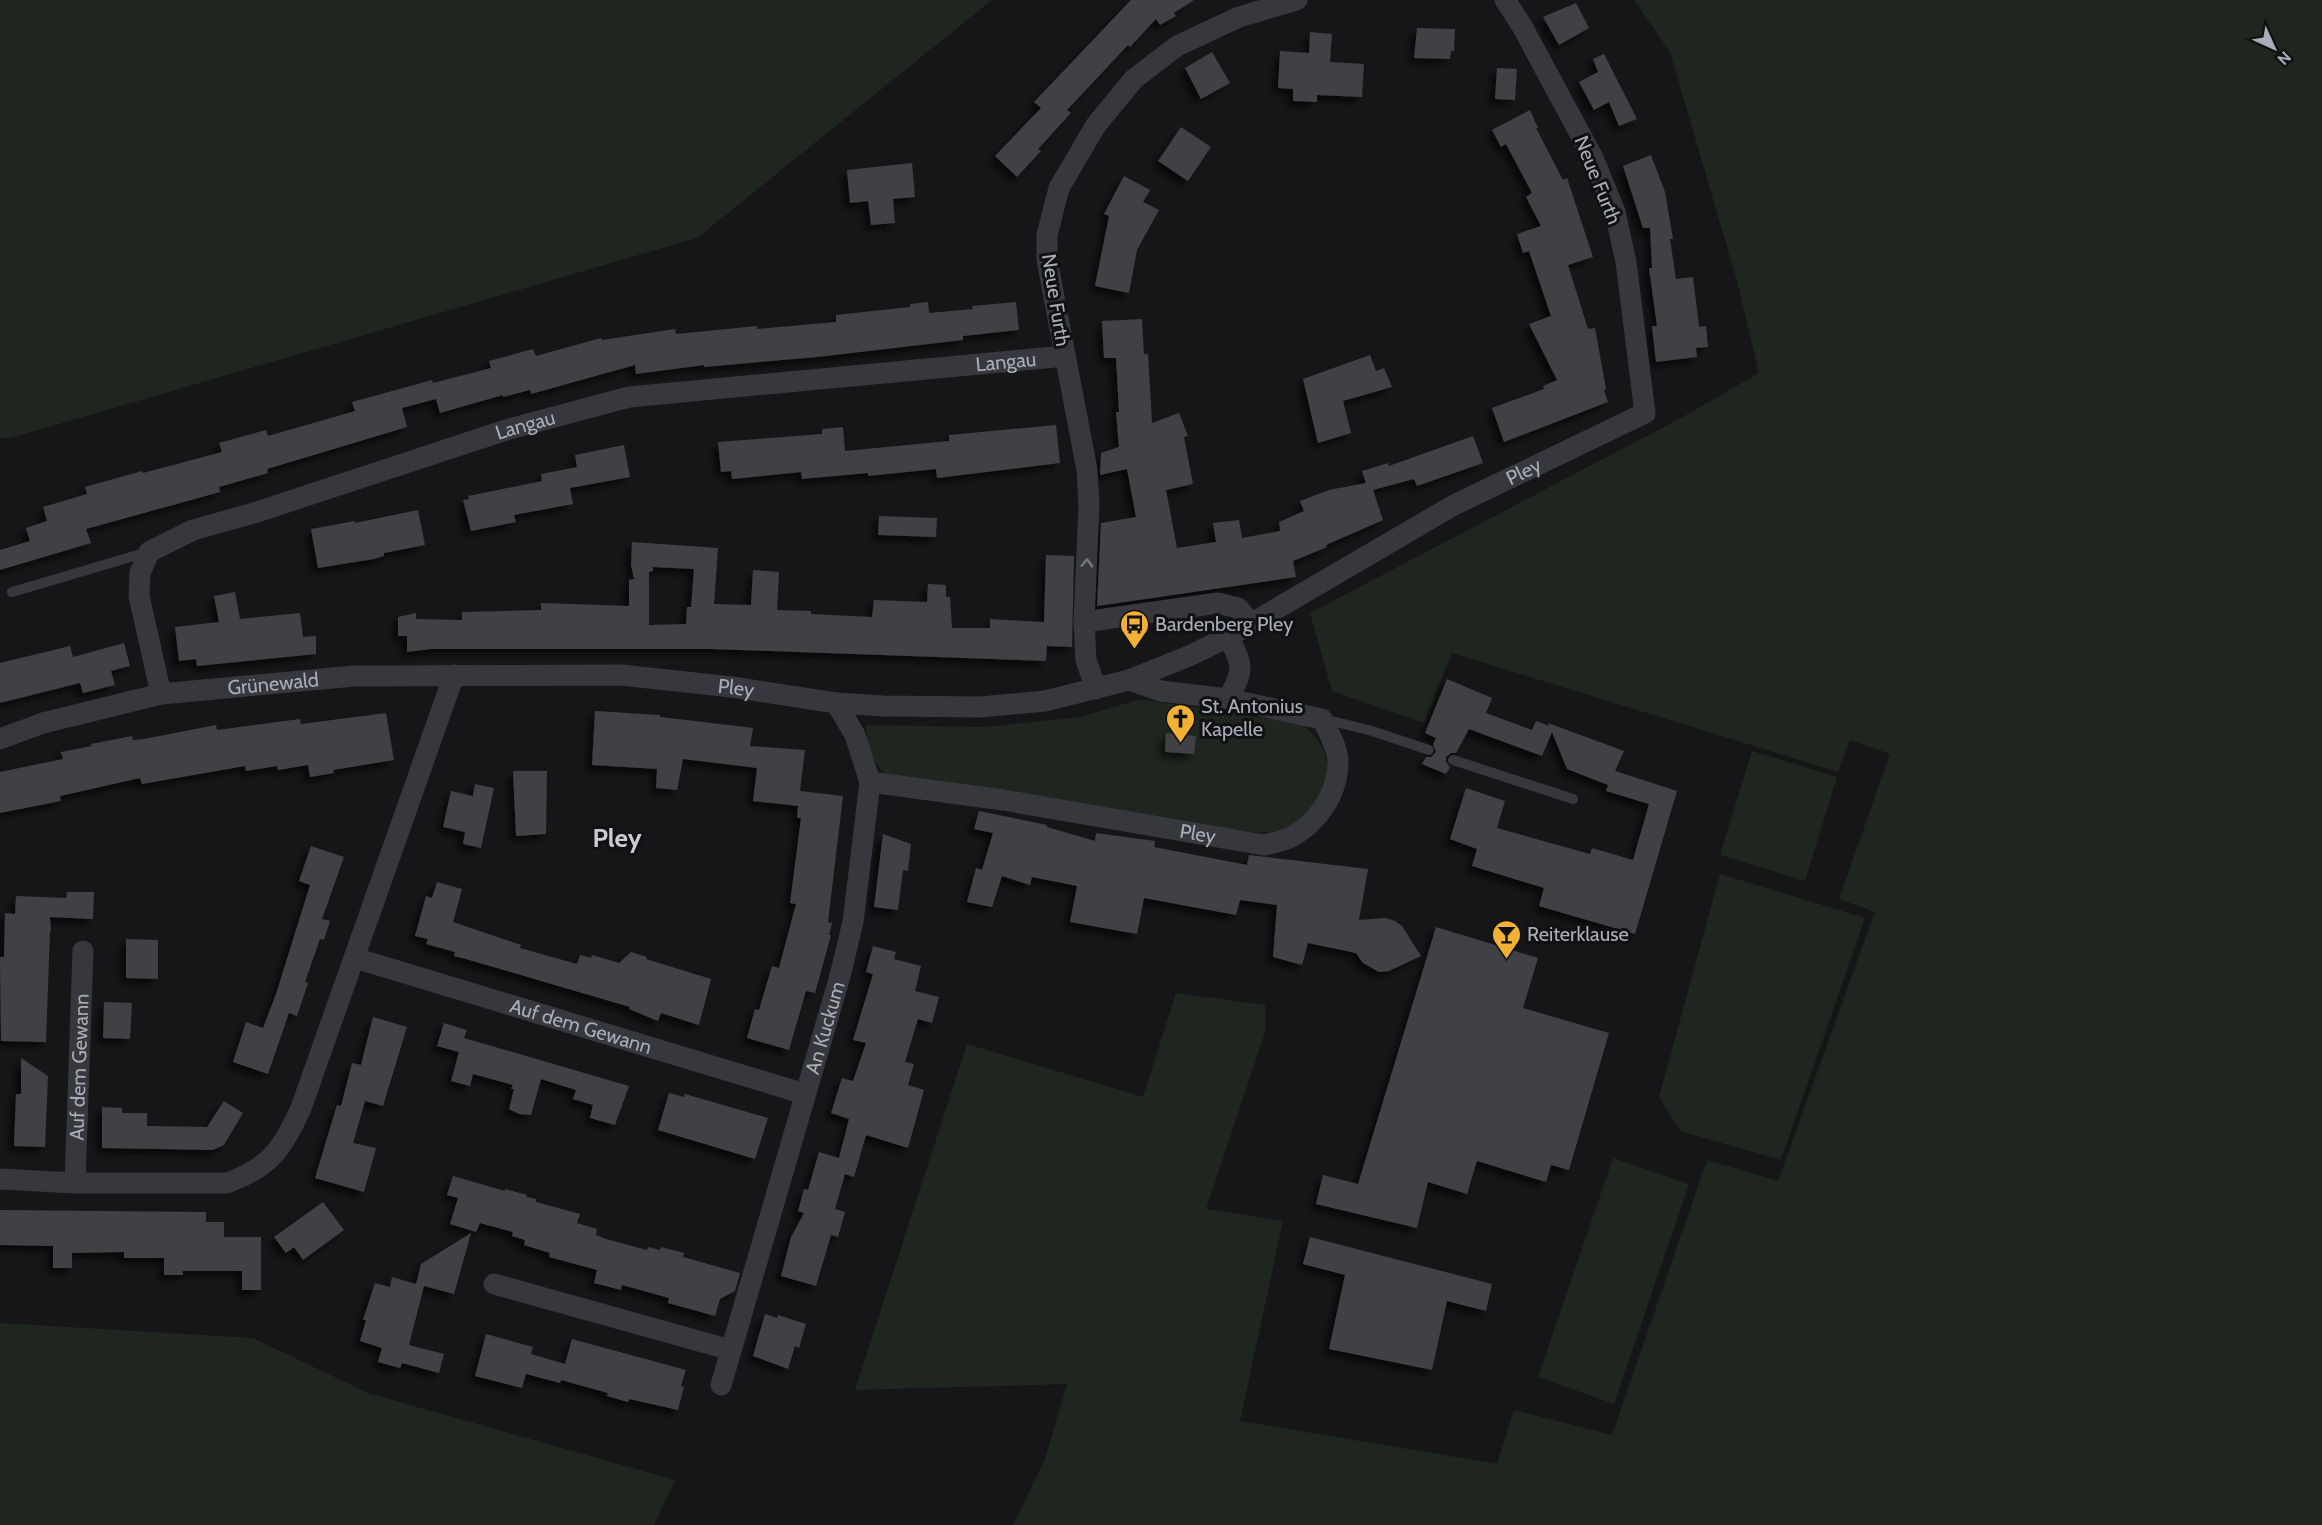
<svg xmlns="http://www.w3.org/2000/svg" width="2322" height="1525" viewBox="0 0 2322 1525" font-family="Cabin,sans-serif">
  <defs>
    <filter id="shadow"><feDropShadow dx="-5.5" dy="5.5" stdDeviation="3" flood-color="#0009"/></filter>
  </defs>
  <rect width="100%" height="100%" fill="#161618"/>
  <g fill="#1e261f">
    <polygon points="0,0 992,0 697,238 11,438 0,438"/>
    <polygon points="1634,0 2322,0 2322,1525 1013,1525 1045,1459 1067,1384 855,1390 967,1044 1143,1097 1176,993 1265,1005 1266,1029 1206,1209 1283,1221 1240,1421 1497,1464 1514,1410 1612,1435 1707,1160 1778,1181 1875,912 1839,899 1890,754 1850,740 1838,772 1452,653 1424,723 1332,691 1310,613 1681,418 1759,373 1737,281 1670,52"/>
    <path d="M1141 699 1303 724C1308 730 1314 735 1319 742 1340 774 1320 814 1288 828 1280 832 1268 832 1260 833L1085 808 889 776C872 766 867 743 866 725L985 727 1080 717Z"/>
    <polygon points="1752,751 1837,777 1805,881 1720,855"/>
    <polygon points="1720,874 1865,918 1781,1160 1680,1131 1659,1097"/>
    <polygon points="1613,1158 1689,1184 1614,1404 1538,1377"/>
    <polygon points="0,1323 253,1338 368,1393 675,1480 654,1525 0,1525"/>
  </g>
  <g fill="#404145" fill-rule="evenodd" filter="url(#shadow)">
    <polygon points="1131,0 1194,0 1174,13 1176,16 1160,25 1156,19 1130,47 1128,45 1067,110 1071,113 1038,149 1041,151 1017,177 995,156 1041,108 1034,102"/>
    <polygon points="1576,3 1589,28 1559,45 1543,17"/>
    <polygon points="1417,28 1455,29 1454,51 1451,51 1450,59 1414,58"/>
    <polygon points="1310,32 1332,34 1330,62 1364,64 1362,97 1317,95 1317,102 1293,101 1293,89 1278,88 1280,51 1309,53"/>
    <polygon points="1212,52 1230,83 1201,99 1185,68"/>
    <polygon points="1604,54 1637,119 1619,126 1609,102 1594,110 1579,82 1598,72 1593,59"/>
    <polygon points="1497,68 1517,69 1515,100 1495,99"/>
    <polygon points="1530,110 1538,128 1536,128 1563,180 1567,178 1593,257 1568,265 1588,329 1595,328 1606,389 1604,390 1608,402 1504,442 1492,408 1544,389 1543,386 1557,380 1529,324 1551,316 1529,251 1523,253 1517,234 1541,226 1526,197 1532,193 1506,144 1501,147 1492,130"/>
    <polygon points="1181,127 1211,147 1188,181 1158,161"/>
    <polygon points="1651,155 1665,192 1673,239 1670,239 1676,279 1693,277 1699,327 1706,326 1708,347 1696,348 1697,357 1656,362 1652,326 1657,326 1649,268 1652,268 1650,228 1643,228 1623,166"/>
    <polygon points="912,163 915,197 893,199 895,223 871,225 868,201 850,203 847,170"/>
    <polygon points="1124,176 1150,190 1143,202 1159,210 1137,250 1129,293 1095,286 1109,216 1104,214"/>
    <polygon points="928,302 929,313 973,309 972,306 1016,302 1019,330 963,336 963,340 817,357 704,367 704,365 636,374 635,365 531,394 530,390 503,397 503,395 440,413 436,399 402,408 407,427 267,469 268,473 219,487 220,492 86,529 91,543 0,570 0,550 30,541 26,528 47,521 43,507 87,494 85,487 142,471 143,473 222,452 219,443 266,430 268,436 355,411 352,402 432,380 433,383 491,368 489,361 533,349 536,356 601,338 602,340 675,329 676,334 757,326 757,329 836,322 836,315 910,307 910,304"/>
    <polygon points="1142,319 1144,354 1148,354 1152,423 1179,413 1188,436 1184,437 1193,484 1166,490 1177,548 1216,542 1213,523 1239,520 1242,538 1280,531 1279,522 1304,511 1300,501 1329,490 1366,483 1362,471 1388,463 1389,466 1473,436 1483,463 1417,486 1414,479 1373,490 1383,520 1326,545 1327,547 1293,561 1296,577 1097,606 1101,523 1136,517 1127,469 1100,475 1101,453 1119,447 1116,412 1119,412 1116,358 1104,358 1102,321"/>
    <polygon points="1370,355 1376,371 1384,368 1392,387 1343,401 1351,433 1318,443 1303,379"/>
    <polygon points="1056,425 1060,463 937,478 936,469 868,476 868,473 802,479 801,472 732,479 731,471 721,472 718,442 822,434 822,429 843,427 845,451 949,441 949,435"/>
    <polygon points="624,445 630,477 570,488 573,504 514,515 516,522 471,531 463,500 469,499 468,496 542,481 541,474 577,467 575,455"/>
    <polygon points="418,510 425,545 384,553 384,556 374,559 318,568 311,529 355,521 355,523"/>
    <polygon points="879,516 937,518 936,537 878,535"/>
    <path d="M632 542 718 548 714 604 751 605 753 570 779 572 777 610 811 611V614L872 617 874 600 927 602 928 584 946 585V597H950L952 628H990V619L1044 622 1046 555 1074 556 1072 647 1047 646 1046 661 712 649H431L407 652V636H398V617L416 613V619L462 620V612L541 610V603L629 606V580L634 579 631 565ZM653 567 694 569 691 607H687L686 624 649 625V572L653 571Z"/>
    <polygon points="235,592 240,619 300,613 303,637 316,636 316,654 197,666 196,659 179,661 175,627 219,622 214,596"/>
    <polygon points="124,643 130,666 111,671 115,685 83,693 80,683 0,703 0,663 70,646 73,657"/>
    <polygon points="1447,679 1492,698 1486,713 1532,730 1536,721 1549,726 1548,723 1624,751 1615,771 1677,791 1635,934 1539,906 1544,888 1472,866 1477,849 1450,839 1466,788 1505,801 1497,828 1590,854 1592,848 1633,860 1649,804 1606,791 1608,785 1567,769 1552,732 1542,756 1469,729 1456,753 1451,753 1446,757 1446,762 1450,767 1446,774 1422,764 1426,757 1431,757 1436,752 1433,744 1436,738 1425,733"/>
    <polygon points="595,711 660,715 660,717 686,720 753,728 750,746 805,750 800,791 843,796 828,922 832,923 829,935 831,935 815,993 806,991 789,1050 747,1038 755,1009 759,1010 772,966 779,968 796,904 790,903 801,818 797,818 798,806 753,801 757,768 683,759 677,790 656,788 657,769 592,765"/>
    <polygon points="386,713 394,760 333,770 334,773 310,777 308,765 278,770 277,766 246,771 245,766 142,784 140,778 60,796 61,801 0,813 0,772 63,759 61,752 92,746 91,744 132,736 133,740 144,739 216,725 217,730 300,719 301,724"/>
    <polygon points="1166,733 1196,736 1194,754 1165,752"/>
    <polygon points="513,771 547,771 546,834 516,836"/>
    <polygon points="475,784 494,788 481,848 463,844 465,832 443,827 451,791 473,796"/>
    <polygon points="979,811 1047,825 1047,827 1095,841 1096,833 1155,841 1154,847 1247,865 1249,855 1368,869 1359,920 1386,918 1395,921 1402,926 1421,956 1389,971 1379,972 1363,963 1356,953 1308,943 1302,965 1273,957 1277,905 1240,900 1236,915 1144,898 1137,934 1070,922 1077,886 1032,877 1030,885 1002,876 992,907 967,902 976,868 982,870 993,833 974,829"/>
    <polygon points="883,834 911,844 908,871 903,870 898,910 874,907"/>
    <polygon points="311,846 344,857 322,919 330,921 324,940 320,939 305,982 308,983 297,1016 289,1013 268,1074 233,1062 246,1022 263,1028 276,994 310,885 299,881"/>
    <polygon points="437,882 462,889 453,922 521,945 520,948 577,964 580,955 591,958 592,955 619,963 631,952 647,957 646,959 711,979 699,1025 661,1013 658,1021 629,1009 630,1007 466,959 454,956 455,952 426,944 428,939 415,936 426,896 432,898"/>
    <polygon points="67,892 94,892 93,919 50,917 51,931 50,931 46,1042 1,1041 0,957 4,957 5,913 15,914 16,896 66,898"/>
    <polygon points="1436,927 1538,958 1523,1008 1609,1033 1569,1170 1551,1165 1546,1182 1477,1161 1467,1194 1428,1182 1417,1228 1316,1204 1323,1175 1358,1184"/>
    <polygon points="126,939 158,940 158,979 126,978"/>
    <polygon points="873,946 896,952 894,959 921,966 915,991 939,997 932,1023 918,1019 905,1062 914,1064 908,1085 924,1090 908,1148 866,1135 854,1177 845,1174 835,1209 845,1212 838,1237 831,1235 816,1286 781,1276 791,1237 804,1213 798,1211 804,1189 808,1190 819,1152 839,1158 849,1119 831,1113 842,1078 853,1081 866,1043 853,1040 873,974 866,972"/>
    <polygon points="104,1002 132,1003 130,1039 103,1038"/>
    <polygon points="373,1017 407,1027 383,1106 365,1101 353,1143 376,1148 364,1192 315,1178 337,1105 341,1106 352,1063 361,1065"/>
    <polygon points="444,1023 467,1030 464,1038 629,1086 615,1125 590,1118 593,1105 573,1099 576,1090 541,1079 531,1115 519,1114 509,1109 514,1089 511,1089 513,1085 473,1074 470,1086 451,1081 459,1052 437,1046"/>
    <polygon points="21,1058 48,1076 45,1147 14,1146 16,1094 21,1094"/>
    <polygon points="669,1093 684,1097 685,1094 768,1118 755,1159 658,1130"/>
    <polygon points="224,1101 243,1113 224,1145 213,1150 102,1148 102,1107 122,1108 122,1113 147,1113 147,1126 207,1127"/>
    <polygon points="453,1176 505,1191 505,1189 527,1195 526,1197 536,1199 536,1202 580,1214 577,1223 597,1229 596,1235 606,1239 647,1250 648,1247 660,1250 661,1247 684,1253 683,1257 740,1273 735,1291 720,1299 715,1316 668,1303 669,1298 622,1285 621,1290 594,1283 597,1270 549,1257 550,1253 524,1245 525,1240 512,1236 513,1232 480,1223 476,1232 450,1224 458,1198 447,1195"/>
    <polygon points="323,1202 344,1230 303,1260 294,1247 286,1253 274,1237"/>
    <polygon points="0,1210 206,1212 206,1222 224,1222 224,1237 261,1237 261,1290 242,1290 242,1271 183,1271 183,1275 164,1275 164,1258 124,1258 124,1252 72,1253 72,1268 53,1268 53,1246 0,1245"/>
    <polygon points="471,1233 454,1294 424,1286 409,1345 444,1354 439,1373 402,1363 400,1368 378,1362 382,1348 360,1341 366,1320 363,1320 375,1283 390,1287 392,1277 416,1284 421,1264"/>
    <polygon points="1310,1237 1492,1284 1486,1311 1447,1301 1432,1370 1329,1349 1345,1275 1303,1264"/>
    <polygon points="765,1314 777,1318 778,1315 806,1324 799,1348 795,1346 788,1369 753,1356"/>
    <polygon points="486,1334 533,1347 531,1354 565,1364 572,1339 686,1370 681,1386 684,1387 678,1410 629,1399 628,1402 607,1396 608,1393 561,1380 560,1383 526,1374 522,1388 475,1376"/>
  </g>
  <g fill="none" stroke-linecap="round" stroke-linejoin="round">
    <g stroke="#37383d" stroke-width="10">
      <polyline points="12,592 148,552"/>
      <polyline points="1323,719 1369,730 1429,750"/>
      <polyline points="1453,760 1573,799"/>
    </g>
    <g stroke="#37383d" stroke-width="21">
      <polyline points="1084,622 1218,603 1238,608 1251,623"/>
      <path d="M1228 637C1244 666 1244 670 1228 699"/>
      <polyline points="1096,689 1086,660 1084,622 1089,505 1087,470 1047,260 1047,235 1059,188 1096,125 1134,79 1177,46 1239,17 1297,0"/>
      <path id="s1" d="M161 694 139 596 140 573 149 552 193 530 254 513 509 429 629 397 1065 356"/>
      <path id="s2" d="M0 739 43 723 161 694 354 676 621 675 732 687 836 703 883 706 980 707 1045 701 1129 680 1189 656 1228 637 1454 505 1645 413 1626 262 1615 212 1593 158 1522 26 1505 0"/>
      <path id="s3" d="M870 782 1003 800 1264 845C1273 843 1283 841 1291 837 1318 823 1338 793 1338 762 1338 748 1328 731 1322 719L1228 699 1161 691 1129 680"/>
      <path id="s4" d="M355 958 805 1094"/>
      <path d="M0 1179 75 1183H227C271 1167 283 1148 301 1108L454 675"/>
      <path id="s5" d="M75 1183 83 951"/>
      <polyline points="494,1284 731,1350"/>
      <path id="s6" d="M721 1385 840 976 853 922 870 782 855 735 836 703"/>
    </g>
  </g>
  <defs><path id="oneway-chevron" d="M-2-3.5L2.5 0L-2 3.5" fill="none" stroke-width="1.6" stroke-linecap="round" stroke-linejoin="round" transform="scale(1.5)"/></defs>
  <use stroke="#757881" href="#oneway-chevron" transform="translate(1087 563) rotate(-88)"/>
  <defs>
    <symbol id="bus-pin" viewBox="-11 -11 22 30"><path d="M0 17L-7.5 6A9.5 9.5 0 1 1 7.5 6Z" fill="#f2b134" stroke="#111113"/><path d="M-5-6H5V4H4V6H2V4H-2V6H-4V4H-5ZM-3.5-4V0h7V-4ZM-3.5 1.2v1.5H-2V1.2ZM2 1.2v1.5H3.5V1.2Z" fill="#111"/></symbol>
    <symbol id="church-pin" viewBox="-11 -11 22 30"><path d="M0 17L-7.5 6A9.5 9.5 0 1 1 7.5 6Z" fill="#f2b134" stroke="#111113"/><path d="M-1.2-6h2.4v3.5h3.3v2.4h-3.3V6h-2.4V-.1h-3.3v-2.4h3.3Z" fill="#111"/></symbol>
    <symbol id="bar-pin" viewBox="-11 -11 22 30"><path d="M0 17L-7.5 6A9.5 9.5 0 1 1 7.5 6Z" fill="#f2b134" stroke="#111113"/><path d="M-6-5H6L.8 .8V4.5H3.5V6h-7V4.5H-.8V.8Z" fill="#111"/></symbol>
  </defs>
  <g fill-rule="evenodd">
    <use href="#bus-pin" x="1118" y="608" width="33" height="45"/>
    <use href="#church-pin" x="1164" y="702" width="33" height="45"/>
    <use href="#bar-pin" x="1490" y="918" width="33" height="45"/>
  </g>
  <g text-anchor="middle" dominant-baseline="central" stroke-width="6" stroke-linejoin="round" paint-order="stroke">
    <g font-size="20" fill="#a8adb8" stroke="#111113">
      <text transform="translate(1598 180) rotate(68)">Neue Furth</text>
      <text transform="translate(1056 300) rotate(81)">Neue Furth</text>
      <text stroke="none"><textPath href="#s1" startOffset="1030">Langau</textPath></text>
      <text stroke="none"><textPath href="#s1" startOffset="544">Langau</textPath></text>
      <text stroke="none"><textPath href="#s2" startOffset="1588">Pley</textPath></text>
      <text stroke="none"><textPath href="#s2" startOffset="280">Grünewald</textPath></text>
      <text stroke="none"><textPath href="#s2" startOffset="744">Pley</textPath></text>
      <text stroke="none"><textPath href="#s3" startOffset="332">Pley</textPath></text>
      <text stroke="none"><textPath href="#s4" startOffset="236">Auf dem Gewann</textPath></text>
      <text stroke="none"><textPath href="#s6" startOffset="372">An Kuckum</textPath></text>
      <text stroke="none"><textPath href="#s5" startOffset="116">Auf dem Gewann</textPath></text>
    </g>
    <g font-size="20" fill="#a8adb8" stroke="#111113" text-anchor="start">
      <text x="1155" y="624">Bardenberg Pley</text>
      <text x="1201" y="706">St. Antonius<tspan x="1201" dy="23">Kapelle</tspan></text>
      <text x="1527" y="934">Reiterklause</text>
    </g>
    <g font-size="26" font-weight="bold" fill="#c9ccd4" stroke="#111113">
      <text x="617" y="838">Pley</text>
    </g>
  </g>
  <g transform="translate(2274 48) rotate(135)" stroke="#111113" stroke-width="4.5" paint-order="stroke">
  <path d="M0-4.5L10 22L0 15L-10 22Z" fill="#a8adb8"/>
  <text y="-9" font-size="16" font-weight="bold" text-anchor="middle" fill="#a8adb8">N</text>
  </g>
</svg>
